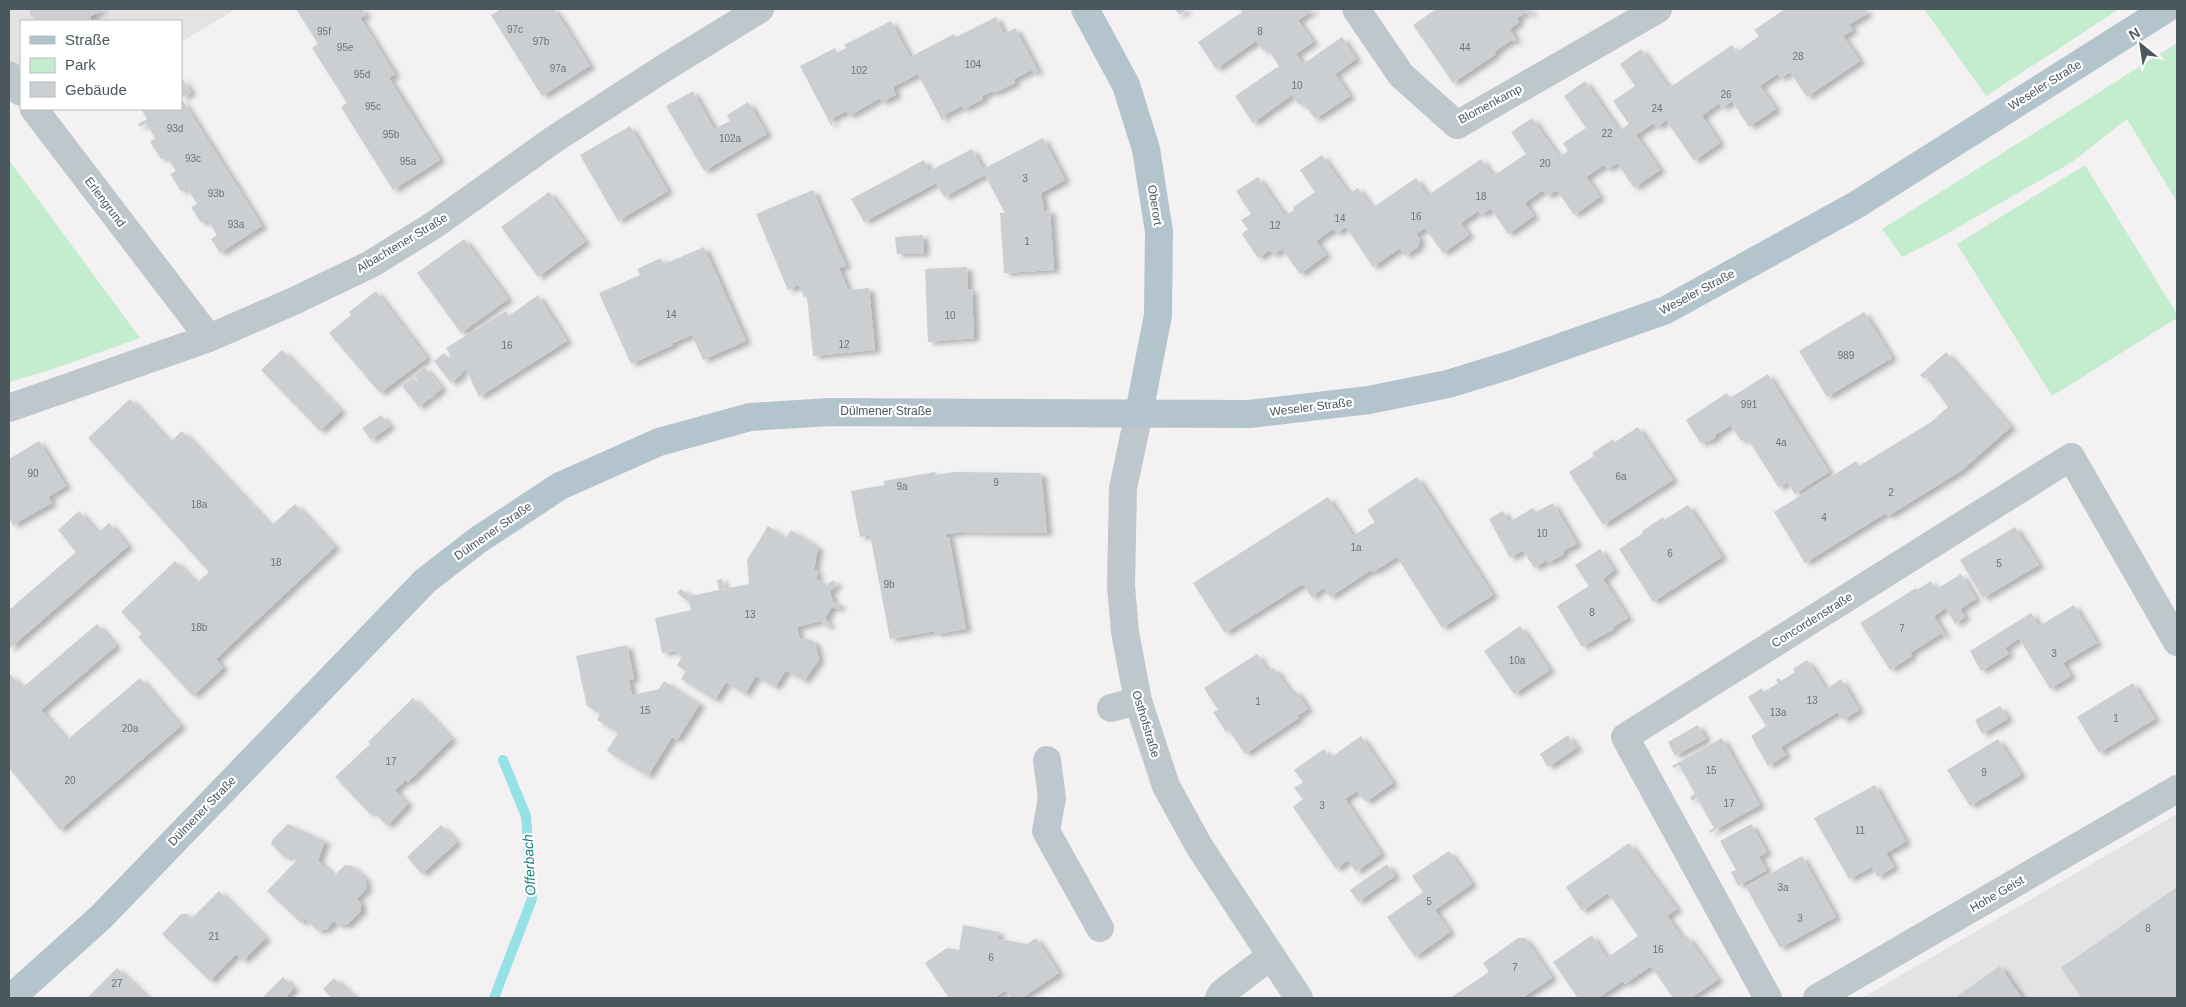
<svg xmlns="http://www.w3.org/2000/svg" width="2186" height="1007" viewBox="0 0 2186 1007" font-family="Arial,sans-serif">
  <defs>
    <filter id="shadow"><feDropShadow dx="5.5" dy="3" stdDeviation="2.5" flood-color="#0004"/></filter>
  </defs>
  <rect width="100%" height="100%" fill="#f3f1f2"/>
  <g fill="#e4e2e3">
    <polygon points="9,9 236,9 181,42 181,21 21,21 21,75 9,58"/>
    <polygon points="2177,814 2177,998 1862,998"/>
  </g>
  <g fill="#c4ecce">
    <polygon points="1924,9 2119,9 1986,96"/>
    <polygon points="2177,43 2177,202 2127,119 2072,162 1936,240 1902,257 1882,229"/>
    <polygon points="9,160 140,338 53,369 9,382"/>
    <polygon points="2085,165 2177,314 2177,318 2052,396 1957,244"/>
  </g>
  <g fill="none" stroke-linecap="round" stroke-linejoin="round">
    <polyline stroke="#95e1e6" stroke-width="10" points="494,998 532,899 526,816 503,760"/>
  </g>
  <g fill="#cbcfd2" filter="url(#shadow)">
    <polygon points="30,9 104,9 91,16 91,21 39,21 30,15"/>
    <polygon points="296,9 362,9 366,15 360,18 395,74 389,78 440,160 393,190 341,107 347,103 312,48 318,44"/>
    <polygon points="496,9 554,9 590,66 542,96 491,15 498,11"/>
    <polygon points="1175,9 1188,9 1179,15"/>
    <polygon points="1240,9 1266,10 1314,9 1298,20 1313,42 1296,54 1303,64 1342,37 1356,59 1335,74 1350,96 1315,119 1303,102 1299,105 1292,95 1253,123 1235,96 1279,66 1267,48 1263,51 1256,41 1216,69 1198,42 1242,12"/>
    <polygon points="1436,9 1531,9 1529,10 1532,15 1530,16 1527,11 1517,18 1519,22 1510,29 1516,40 1514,42 1512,40 1494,52 1496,54 1453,83 1413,25"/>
    <polygon points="1785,9 1864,9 1868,13 1849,25 1853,30 1843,36 1860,61 1807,97 1790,72 1781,78 1777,74 1760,86 1776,109 1749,127 1732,101 1722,108 1719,103 1702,116 1720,143 1694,161 1666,120 1657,127 1654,123 1636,135 1660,170 1634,188 1617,163 1607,169 1604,165 1586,177 1600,197 1574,215 1557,190 1547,196 1543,190 1525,203 1534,216 1508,234 1491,209 1481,215 1478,211 1461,223 1469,235 1443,253 1425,228 1416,234 1420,240 1418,247 1405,256 1400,248 1373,267 1346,227 1337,233 1333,229 1316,241 1326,255 1300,274 1282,249 1273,255 1270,250 1258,258 1242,234 1248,229 1241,220 1251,214 1236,191 1258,177 1285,216 1294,210 1293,207 1315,192 1300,170 1322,155 1349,194 1358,188 1372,208 1416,178 1427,196 1481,159 1493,176 1526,154 1511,132 1532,118 1559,157 1568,151 1563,143 1586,128 1564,96 1585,81 1619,131 1629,124 1613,101 1635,86 1620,64 1641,49 1669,88 1732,45 1737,52 1759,36 1754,30"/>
    <polygon points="996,17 1004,34 1015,28 1038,71 1034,73 1032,70 1014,79 1015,83 994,93 993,91 982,96 983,99 964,109 962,106 943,116 944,119 942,120 918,74 893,87 896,95 882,102 880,98 849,116 847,111 830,119 833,124 831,125 800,66 835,48 837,53 846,48 844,45 891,21 910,57 954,34 956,37"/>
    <polygon points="181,77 191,92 181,98 262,226 220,253 211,239 217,235 207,219 202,223 200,221 191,207 197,204 187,188 181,191 170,174 176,171 166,156 161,159 150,142 155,138 146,123 140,127 138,124 147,119 141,109 181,109"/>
    <polygon points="693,91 714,129 730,121 727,115 748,102 767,134 704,171 666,106"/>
    <polygon points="630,126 668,191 618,221 580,155"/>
    <polygon points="1043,138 1065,180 1041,193 1044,211 1050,210 1054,270 1004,273 1000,213 1005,213 985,175 944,197 936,183 864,222 851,199 924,160 929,171 972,149 983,169"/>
    <polygon points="813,190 846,266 839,268 848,290 869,288 875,350 813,356 807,297 804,297 799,285 788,290 756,214"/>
    <polygon points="549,192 585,242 538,277 501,227"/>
    <polygon points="923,235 924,253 897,254 895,237"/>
    <polygon points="464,239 508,299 461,333 417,273"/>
    <polygon points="704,247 746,341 703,360 692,335 673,343 673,345 631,364 599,293 640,275 637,269 661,258 664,264"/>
    <polygon points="967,267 968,290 972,289 974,338 928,342 925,269"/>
    <polygon points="376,291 427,358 380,393 329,333 351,315 349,312"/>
    <polygon points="538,295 567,341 479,397 466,369 461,372 446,348 506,311 509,316"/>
    <polygon points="1864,312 1892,358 1827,397 1799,351"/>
    <polygon points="282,350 341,411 320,431 261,370"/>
    <polygon points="1946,352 2011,427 1961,471 1888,516 1886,513 1805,563 1774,512 1856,461 1859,466 1931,422 1948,407 1926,377 1924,379 1920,375"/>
    <polygon points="444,353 462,374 451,383 434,361"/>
    <polygon points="424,367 442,388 431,398 414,376"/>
    <polygon points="1768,374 1829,472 1795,494 1787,482 1779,488 1747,438 1741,441 1731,425 1715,435 1716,437 1708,442 1707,440 1701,444 1686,420 1727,393 1730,398"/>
    <polygon points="413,377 430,398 419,407 402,386"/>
    <polygon points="130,399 170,442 182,431 271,526 295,504 335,547 216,659 223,668 193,696 138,637 142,634 121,612 175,561 196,583 209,572 88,438"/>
    <polygon points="381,415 390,426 371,440 362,428"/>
    <polygon points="1638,427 1673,480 1603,525 1569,472 1594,456 1592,453 1613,439 1615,442"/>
    <polygon points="39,441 66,486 48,497 52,503 13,525 9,518 9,459"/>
    <polygon points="935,472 936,475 954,472 1041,473 1047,533 961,532 947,534 947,537 949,537 966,629 936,634 935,631 890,639 870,535 860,537 851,491 884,485 884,481"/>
    <polygon points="1417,477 1493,595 1442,628 1397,557 1373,572 1371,570 1330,597 1324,588 1314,594 1315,596 1312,598 1303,584 1225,633 1193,583 1328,497 1353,536 1375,522 1367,510"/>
    <polygon points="1553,503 1577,544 1563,551 1564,554 1548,563 1547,560 1534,568 1523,550 1510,558 1489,519 1503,511 1509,522 1533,508 1536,512"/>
    <polygon points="1688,505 1722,557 1653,602 1619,549 1643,533 1642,531 1663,517 1664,520"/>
    <polygon points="79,511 98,533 109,523 128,546 9,649 9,610 76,552 58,530"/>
    <polygon points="768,526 786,538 791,530 818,547 814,570 818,571 816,579 827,585 833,580 837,584 830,591 833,602 840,604 839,609 832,607 825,618 830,625 826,627 821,621 797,627 800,639 805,638 815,642 819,660 804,681 786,670 775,687 756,676 745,694 726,682 715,700 681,679 686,671 677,666 682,656 678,655 676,651 662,653 655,618 691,610 689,602 677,593 681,589 690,596 719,590 717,580 722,579 724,589 749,584 747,560"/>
    <polygon points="2015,527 2039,565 1983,598 1960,560"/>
    <polygon points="1600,549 1614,570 1603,579 1628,618 1613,627 1614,629 1582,647 1557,606 1589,586 1575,565"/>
    <polygon points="1961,574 1976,599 1960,609 1965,617 1955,624 1946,608 1934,616 1946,636 1944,637 1942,633 1910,653 1912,656 1890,670 1860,623 1916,588 1917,590 1931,581 1935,590"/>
    <polygon points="2074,605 2097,643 2063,663 2071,676 2050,689 2019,638 2005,648 2009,654 1981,671 1970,651 2031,613 2039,626"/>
    <polygon points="97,624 116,646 41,710 67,740 140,678 181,726 60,830 9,768 9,673 22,688"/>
    <polygon points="1520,626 1550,670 1514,694 1484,651"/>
    <polygon points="627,645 634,679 629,680 632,695 659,689 664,681 700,704 677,740 672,737 648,776 607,751 618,733 597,720 600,714 587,706 576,656"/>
    <polygon points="1257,654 1268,672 1274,668 1291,693 1295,690 1308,709 1297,716 1299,718 1245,754 1229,730 1226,732 1213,712 1218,710 1204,688"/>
    <polygon points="1807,660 1826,689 1841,679 1859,710 1843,720 1838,712 1781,747 1786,755 1768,766 1751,736 1766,726 1748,697 1762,688 1764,692 1778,683 1776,680 1779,678 1781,681 1795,672 1793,669"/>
    <polygon points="2133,683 2155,719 2099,753 2077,717"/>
    <polygon points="413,698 452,739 408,782 406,780 395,790 408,804 387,826 373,811 370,814 335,777 370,744 368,742"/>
    <polygon points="2000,706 2008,719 1982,734 1975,720"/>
    <polygon points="1698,725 1706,739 1675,756 1668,742"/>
    <polygon points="1568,735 1577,748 1548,767 1540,754"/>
    <polygon points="1361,736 1393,783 1366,802 1357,791 1345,799 1381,854 1356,872 1348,860 1336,869 1293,807 1303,799 1294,788 1303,782 1294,770 1324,749 1330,758"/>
    <polygon points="1722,738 1760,805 1710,833 1709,831 1714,828 1697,798 1692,801 1690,797 1695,794 1679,765 1674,768 1672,766"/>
    <polygon points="1998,739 2021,775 1970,806 1947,770"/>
    <polygon points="1875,785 1906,842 1886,853 1894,867 1877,877 1872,867 1849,879 1814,818"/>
    <polygon points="288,824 325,841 318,860 334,876 345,865 352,866 365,878 367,888 357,899 361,903 361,911 347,925 339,925 334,921 327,929 318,931 305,919 301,923 267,891 296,861 291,856 284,857 271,844 272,840"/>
    <polygon points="1751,824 1767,852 1759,857 1767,870 1738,886 1731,872 1736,870 1720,841"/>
    <polygon points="441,825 457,842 422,874 407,857"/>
    <polygon points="1629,843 1677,909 1667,916 1683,939 1687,936 1718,980 1691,998 1673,998 1651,966 1625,984 1623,981 1598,998 1578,998 1553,962 1592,935 1607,958 1638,936 1608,893 1582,911 1566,887"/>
    <polygon points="1449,851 1472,884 1435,910 1450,932 1415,957 1387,917 1423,892 1412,876"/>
    <polygon points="1802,856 1836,917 1780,948 1746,887"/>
    <polygon points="1387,864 1395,876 1358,902 1350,890"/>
    <polygon points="2177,887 2177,998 2082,998 2061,968"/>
    <polygon points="219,891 266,938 243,961 236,954 210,981 162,934 181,914 187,914 191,919"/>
    <polygon points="963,925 999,932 998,939 1027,944 1036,938 1059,973 1022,998 1011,998 1006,990 994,998 949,998 925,963 947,948 959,950"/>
    <polygon points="1518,938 1525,938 1552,978 1522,998 1450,998 1489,972 1483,963"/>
    <polygon points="2000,966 2022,998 1959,998 1957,996"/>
    <polygon points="117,968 148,998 87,998"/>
    <polygon points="283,977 294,988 285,998 262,998"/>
    <polygon points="334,978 356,998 332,998 323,989"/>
  </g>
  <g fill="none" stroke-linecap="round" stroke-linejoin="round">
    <g stroke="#bec7cc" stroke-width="28">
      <polyline points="1356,9 1401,75 1457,125 1658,9"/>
      <polyline points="9,75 21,92"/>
      <polyline points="34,109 209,338"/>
      <polyline points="9,408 209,338 294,301 371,264 434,225 553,140 661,70 760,9"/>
      <polyline points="1139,413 1123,488 1121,586 1125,632 1138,701 1166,786 1199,846 1299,998"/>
      <polyline points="1111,708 1138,701"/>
      <polyline points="1047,760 1052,798 1046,831 1100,928"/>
      <polyline points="1219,998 1222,993 1271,956"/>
      <polyline points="1768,998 1625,737 2071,457 2177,642"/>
      <polyline points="1817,998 2177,789"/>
    </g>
    <g stroke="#b3c4cd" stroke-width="28">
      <polyline points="1085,9 1126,85 1146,149 1159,232 1158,315 1139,413"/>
      <polyline points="11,998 101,917 425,581 478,540 560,486 659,442 750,417 830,412 1249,414 1369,400 1448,384 1510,365 1666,310 1856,205 2166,9"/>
    </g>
  </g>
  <g text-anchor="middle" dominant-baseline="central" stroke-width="4.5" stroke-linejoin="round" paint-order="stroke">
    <g font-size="10" fill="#6a757a">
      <text x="515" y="29">97c</text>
      <text x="324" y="31">95f</text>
      <text x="1260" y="31">8</text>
      <text x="541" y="41">97b</text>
      <text x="345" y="47">95e</text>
      <text x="1465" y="47">44</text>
      <text x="1798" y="56">28</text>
      <text x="973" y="64">104</text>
      <text x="558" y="68">97a</text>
      <text x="859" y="70">102</text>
      <text x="362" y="74">95d</text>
      <text x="1297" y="85">10</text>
      <text x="1726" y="94">26</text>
      <text x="373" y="106">95c</text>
      <text x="1657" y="108">24</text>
      <text x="175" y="128">93d</text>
      <text x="1607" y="133">22</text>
      <text x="391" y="134">95b</text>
      <text x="730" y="138">102a</text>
      <text x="193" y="158">93c</text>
      <text x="408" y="161">95a</text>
      <text x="1545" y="163">20</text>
      <text x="1025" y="178">3</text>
      <text x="216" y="193">93b</text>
      <text x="1481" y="196">18</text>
      <text x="1416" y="216">16</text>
      <text x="1340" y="218">14</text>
      <text x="236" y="224">93a</text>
      <text x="1275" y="225">12</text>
      <text x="1027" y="241">1</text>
      <text x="671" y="314">14</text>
      <text x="950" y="315">10</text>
      <text x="844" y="344">12</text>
      <text x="507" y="345">16</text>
      <text x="1846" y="355">989</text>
      <text x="1749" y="404">991</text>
      <text x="1781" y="442">4a</text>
      <text x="33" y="473">90</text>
      <text x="1621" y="476">6a</text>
      <text x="996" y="482">9</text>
      <text x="902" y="486">9a</text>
      <text x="1891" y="492">2</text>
      <text x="199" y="504">18a</text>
      <text x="1824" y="517">4</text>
      <text x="1542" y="533">10</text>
      <text x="1356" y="547">1a</text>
      <text x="1670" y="553">6</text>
      <text x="276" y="562">18</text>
      <text x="1999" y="563">5</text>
      <text x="889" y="584">9b</text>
      <text x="1592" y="612">8</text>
      <text x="750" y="614">13</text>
      <text x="199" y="627">18b</text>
      <text x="1902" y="628">7</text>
      <text x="2054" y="653">3</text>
      <text x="1517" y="660">10a</text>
      <text x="1812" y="700">13</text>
      <text x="1258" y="701">1</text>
      <text x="645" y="710">15</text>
      <text x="1778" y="712">13a</text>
      <text x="2116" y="718">1</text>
      <text x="130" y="728">20a</text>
      <text x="391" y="761">17</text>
      <text x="1711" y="770">15</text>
      <text x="1984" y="772">9</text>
      <text x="70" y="780">20</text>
      <text x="1729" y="803">17</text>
      <text x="1322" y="805">3</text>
      <text x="1860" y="830">11</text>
      <text x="1783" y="887">3a</text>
      <text x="1429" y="901">5</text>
      <text x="1800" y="918">3</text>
      <text x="2148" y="928">8</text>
      <text x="214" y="936">21</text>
      <text x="1658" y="949">16</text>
      <text x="991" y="957">6</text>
      <text x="1515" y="967">7</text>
      <text x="117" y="983">27</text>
    </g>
    <g font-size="12" fill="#4a575d" stroke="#fff">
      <text transform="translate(2045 85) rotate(-32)">Weseler Straße</text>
      <text transform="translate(1490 104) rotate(-28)">Blomenkamp</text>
      <text transform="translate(105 202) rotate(53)">Erlengrund</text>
      <text transform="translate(1155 205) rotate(81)">Oberort</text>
      <text transform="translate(402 243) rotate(-31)">Albachtener Straße</text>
      <text transform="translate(1697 292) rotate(-28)">Weseler Straße</text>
      <text transform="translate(1311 407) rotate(-7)">Weseler Straße</text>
      <text x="886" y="411">Dülmener Straße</text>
      <text transform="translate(493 531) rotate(-35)">Dülmener Straße</text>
      <text transform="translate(1812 620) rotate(-32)">Concordenstraße</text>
      <text transform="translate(1146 724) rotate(73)">Osthofstraße</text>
      <text transform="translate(202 811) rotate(-46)">Dülmener Straße</text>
      <text transform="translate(1997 894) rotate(-30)">Hohe Geist</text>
    </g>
    <g font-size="14" font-style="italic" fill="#177e85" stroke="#fff">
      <text transform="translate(529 865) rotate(-93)">Offerbach</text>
    </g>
  </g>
  <rect width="2186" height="1007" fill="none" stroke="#4a575d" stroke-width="20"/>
  <rect x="20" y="20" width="162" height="90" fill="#ffffff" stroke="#b7bcbe"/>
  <rect x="30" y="36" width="25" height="8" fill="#b3c4cd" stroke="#b7bcbe"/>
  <text x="65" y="45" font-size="15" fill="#4a575d">Straße</text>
  <rect x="30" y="58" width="25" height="15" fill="#c4ecce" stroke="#b7bcbe"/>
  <text x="65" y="70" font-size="15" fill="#4a575d">Park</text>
  <rect x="30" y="82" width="25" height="15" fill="#cbcfd2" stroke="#b7bcbe"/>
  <text x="65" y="95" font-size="15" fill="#4a575d">Gebäude</text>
  <g transform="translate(2141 45) rotate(330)" stroke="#ffffff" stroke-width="4" paint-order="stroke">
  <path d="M0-4L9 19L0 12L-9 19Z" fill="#4a575d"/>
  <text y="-8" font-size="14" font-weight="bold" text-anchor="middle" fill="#4a575d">N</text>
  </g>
</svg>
